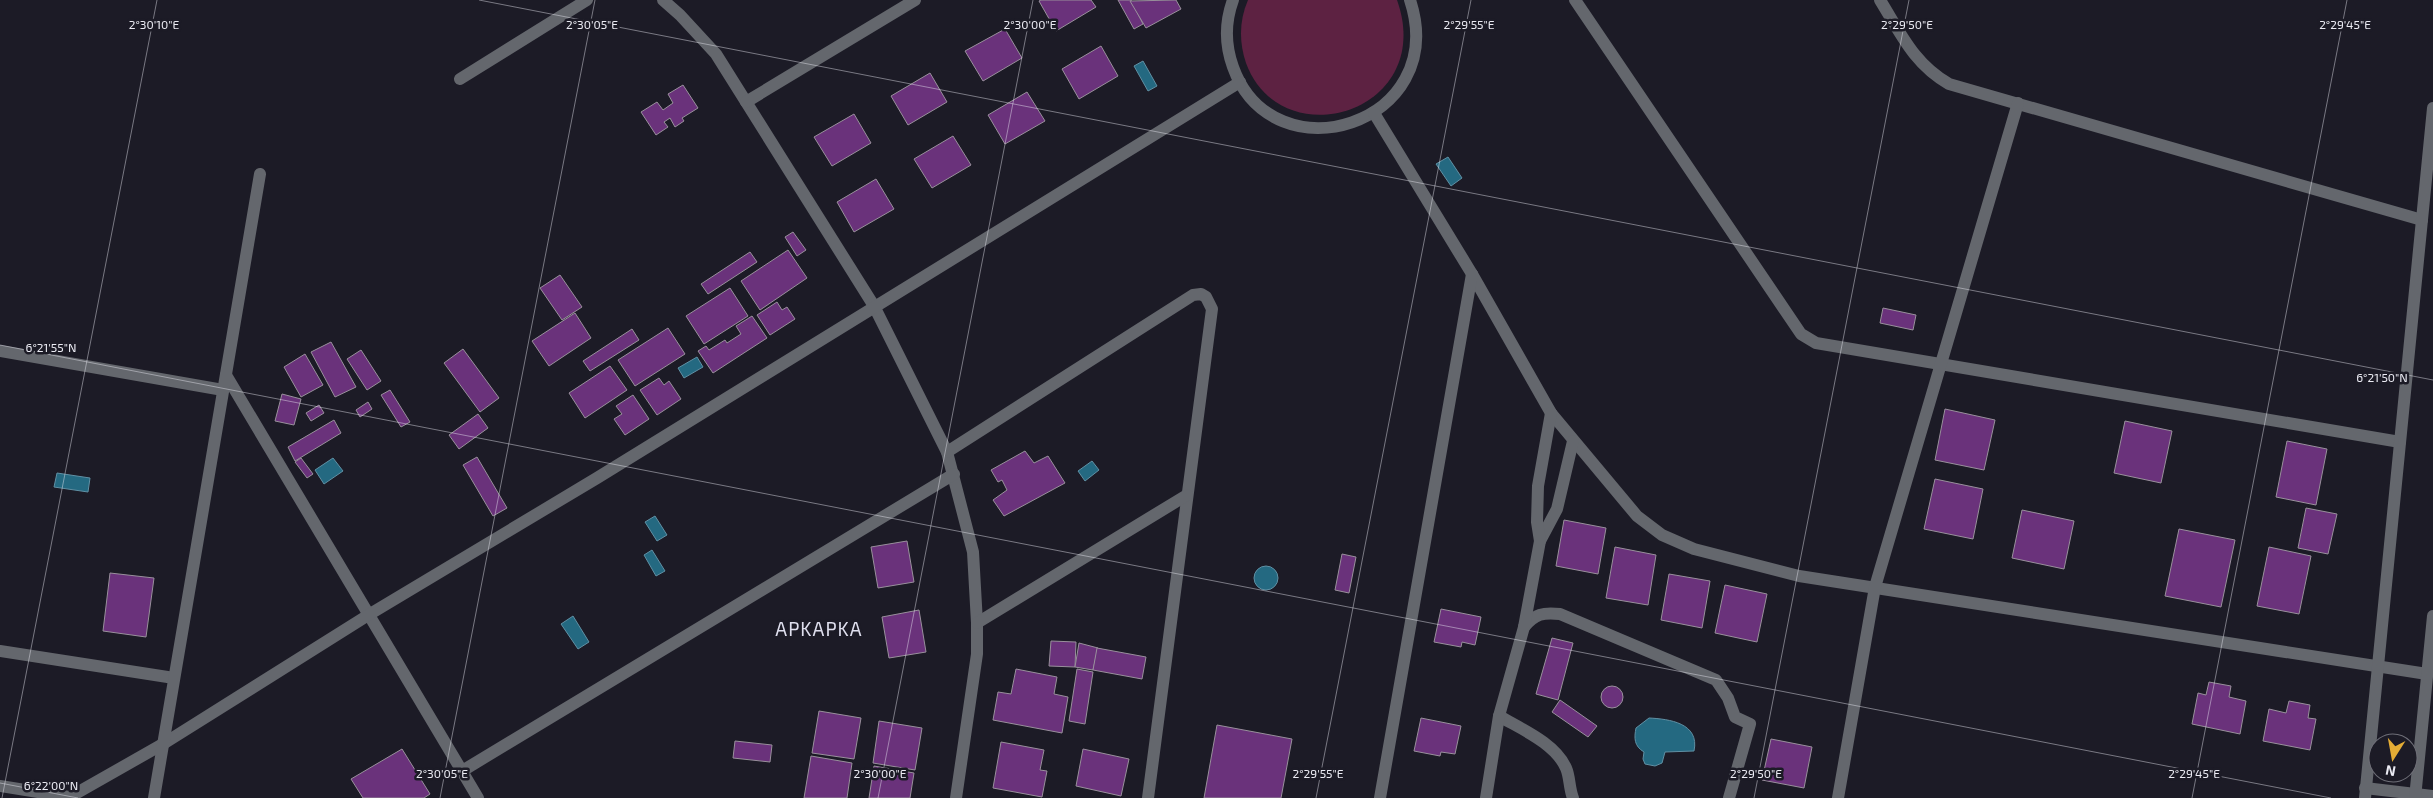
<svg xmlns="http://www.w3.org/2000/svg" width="2433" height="798" viewBox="0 0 2433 798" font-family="'Exo 2',sans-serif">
  <rect width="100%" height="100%" fill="#1c1b26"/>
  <path fill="#5d2242" d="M1248 0H1397C1437 112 1281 159 1246 63 1239 42 1239 21 1248 0Z"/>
  <g fill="#246981" stroke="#6090a4">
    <polygon points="1143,61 1157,86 1148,91 1134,66"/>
    <polygon points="1448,157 1462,178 1451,186 1436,164"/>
    <polygon points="697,357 703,367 684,378 678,368"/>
    <polygon points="333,458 343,471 324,484 315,470"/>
    <polygon points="1092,461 1099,470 1085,481 1078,471"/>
    <polygon points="57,473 90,478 88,492 54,487"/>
    <polygon points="655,516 667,535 657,541 645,522"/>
    <polygon points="652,550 665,571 656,576 644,555"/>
    <circle cx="1266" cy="578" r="12"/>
    <polygon points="573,616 589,642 578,649 561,624"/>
    <path d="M1649 718C1669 719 1700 723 1694 751L1665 752 1662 763 1655 766 1645 764 1643 759 1644 752C1634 746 1634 738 1636 728Z"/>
  </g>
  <g fill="#6a327b" stroke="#99909c">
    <polygon points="1041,0 1091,0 1096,7 1056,31 1039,1"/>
    <polygon points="1118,0 1131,0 1143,24 1134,29"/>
    <polygon points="1176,0 1181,9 1146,28 1130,1"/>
    <polygon points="1005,29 1022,58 983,81 965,51"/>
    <polygon points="1101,46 1118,76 1079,99 1062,69"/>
    <polygon points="930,73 947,102 908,125 891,96"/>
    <polygon points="683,85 698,108 682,118 684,121 675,127 670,118 664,122 668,127 656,135 641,112 657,102 663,110 673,103 668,94"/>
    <polygon points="1027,92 1045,121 1005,144 988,115"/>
    <polygon points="854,114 871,143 832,166 814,137"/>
    <polygon points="953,136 971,165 932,188 914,159"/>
    <polygon points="876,179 894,209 854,232 837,202"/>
    <polygon points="793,232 806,250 797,256 785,237"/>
    <polygon points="788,250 807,278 760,310 741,281"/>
    <polygon points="750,252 757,262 708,294 701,284"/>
    <polygon points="560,275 582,307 562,320 540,288"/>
    <polygon points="730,288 748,316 704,344 686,316"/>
    <polygon points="777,302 782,310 787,307 795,319 770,335 757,315"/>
    <polygon points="1883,308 1916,315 1913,330 1880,323"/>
    <polygon points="575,313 591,338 549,366 532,341"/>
    <polygon points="752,316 767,338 713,373 698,351 706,346 709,350 725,340 727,343 741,334 736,326"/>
    <polygon points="668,328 685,354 635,386 618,360"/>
    <polygon points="632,329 639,340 590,371 583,361"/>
    <polygon points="331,342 356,387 335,397 311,352"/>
    <polygon points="463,349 499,398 480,412 444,363"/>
    <polygon points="361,350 381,381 367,390 347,359"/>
    <polygon points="305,354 323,385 301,397 284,367"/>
    <polygon points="610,366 627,390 585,418 569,393"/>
    <polygon points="659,378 664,385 669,381 681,399 657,415 640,390"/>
    <polygon points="390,390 410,422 401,427 381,395"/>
    <polygon points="282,394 301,399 294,425 275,421"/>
    <polygon points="633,395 649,419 625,435 614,419 622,414 616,406"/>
    <polygon points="368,402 372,409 360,417 356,410"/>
    <polygon points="319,405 324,413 311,421 306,413"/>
    <polygon points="1945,409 1995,420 1984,470 1935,460"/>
    <polygon points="478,414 488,428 459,449 449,435"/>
    <polygon points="334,420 341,433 295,461 288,447"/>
    <polygon points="2125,421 2172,431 2161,483 2114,473"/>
    <polygon points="2287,441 2327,449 2316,505 2276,497"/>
    <polygon points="1025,451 1034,463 1048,456 1065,483 1004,516 993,500 1007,490 1002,480 998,482 991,470"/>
    <polygon points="477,457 507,508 493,516 463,465"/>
    <polygon points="301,458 313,474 307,478 295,462"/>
    <polygon points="1935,479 1983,489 1973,539 1924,529"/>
    <polygon points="2306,508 2337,514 2328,554 2298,548"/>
    <polygon points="2022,510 2074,521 2064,569 2012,558"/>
    <polygon points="1564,520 1606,528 1598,574 1556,566"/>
    <polygon points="2179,529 2235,540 2221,607 2165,596"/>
    <polygon points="907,541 914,582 878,588 871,547"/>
    <polygon points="1615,547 1656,555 1648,605 1606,598"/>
    <polygon points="2269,547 2311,556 2299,614 2257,606"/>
    <polygon points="1342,554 1356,557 1349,593 1335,590"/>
    <polygon points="110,573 154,578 146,637 103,631"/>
    <polygon points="1669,574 1710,581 1702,628 1661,620"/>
    <polygon points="1725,585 1767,594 1757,642 1715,633"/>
    <polygon points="1441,609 1481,617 1475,645 1462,642 1461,647 1434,642"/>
    <polygon points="919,610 926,652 889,658 882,617"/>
    <polygon points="1552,638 1573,643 1558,700 1536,694"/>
    <polygon points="1051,641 1076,642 1075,667 1049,666"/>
    <polygon points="1079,643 1098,648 1093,670 1075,667"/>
    <polygon points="1097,648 1146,657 1142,679 1093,670"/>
    <polygon points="1016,669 1057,677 1054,694 1068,697 1062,733 993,720 998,692 1011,694"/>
    <polygon points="1077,669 1093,672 1085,724 1069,721"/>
    <polygon points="2209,682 2231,686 2229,697 2246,701 2240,734 2192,724 2198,693 2206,695"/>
    <circle cx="1612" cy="697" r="11"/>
    <polygon points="1560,700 1597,726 1588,737 1552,712"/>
    <polygon points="2289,701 2310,705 2308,718 2316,719 2310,750 2263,741 2269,709 2286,713"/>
    <polygon points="819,711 861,718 854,759 812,753"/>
    <polygon points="1421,718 1461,726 1455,754 1441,752 1440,756 1414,751"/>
    <polygon points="879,721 922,728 915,770 873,763"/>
    <polygon points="1217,725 1292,739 1281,798 1204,798"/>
    <polygon points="1771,739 1812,747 1804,788 1762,780"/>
    <polygon points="735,741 772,745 770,762 733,758"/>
    <polygon points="1001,742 1044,750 1040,770 1047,771 1042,797 993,788"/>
    <polygon points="402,749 430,794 424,798 363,798 351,779"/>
    <polygon points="1083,749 1129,759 1121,796 1076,786"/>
    <polygon points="811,756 852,763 847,798 804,798"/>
    <polygon points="874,766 914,773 910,798 869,798"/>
  </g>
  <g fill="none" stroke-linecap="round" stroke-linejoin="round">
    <g stroke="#64676d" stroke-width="12">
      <polyline points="663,0 680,15 716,54 874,306 947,452 973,552 977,623 977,654 956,798"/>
      <path d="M1233 0C1225 22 1225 45 1233 67 1273 179 1451 125 1410 0"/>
      <polyline points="1575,0 1801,334 1816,343 2400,442"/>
      <path d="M1880 0C1901 34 1914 64 1949 84L2422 220"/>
      <polyline points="460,79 587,0"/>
      <polyline points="746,102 915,0"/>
      <polyline points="1374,113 1472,274 1551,413 1637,516 1662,535 1694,549 1799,576 2427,674"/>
      <polyline points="0,351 223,390"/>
      <polyline points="226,375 478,798"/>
      <polyline points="947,452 1193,295 1201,294 1206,297 1212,309 1148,798"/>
      <polyline points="1540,541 1557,509 1573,441"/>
      <polyline points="977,623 1187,495"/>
      <path d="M1524 627C1535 614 1543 612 1560 614L1716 680 1728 698 1735 717 1750 724 1729 798"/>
      <polyline points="0,651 174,678"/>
      <path d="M1499 716C1521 729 1555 743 1566 768 1570 777 1569 788 1573 798"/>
      <polyline points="462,771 954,474"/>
      <polyline points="0,786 69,797"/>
      <polyline points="2365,788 2433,796"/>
      <polyline points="68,798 163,744 370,614 597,478 1240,82"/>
      <polyline points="154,798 260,174"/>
      <polyline points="1380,798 1472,274"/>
      <polyline points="1486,798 1499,716 1524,627 1540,541 1537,522 1538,486 1551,413"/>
      <polyline points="1838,798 1875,587 2018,103"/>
      <polyline points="2365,798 2433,108"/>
      <polyline points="2415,798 2433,616"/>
    </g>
  </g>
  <path fill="none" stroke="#ececf4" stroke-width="1" stroke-opacity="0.45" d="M479 0 2433 380M0 345 2331 798M0 783 78 798M2 798 157 0M440 798 595 0M878 798 1033 0M1316 798 1471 0M1754 798 1909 0M2192 798 2347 0"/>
  <g text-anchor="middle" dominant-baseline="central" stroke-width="5" stroke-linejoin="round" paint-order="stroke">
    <g font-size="19" letter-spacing="1" fill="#dfdfee" stroke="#1c1b26">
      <text x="819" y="628">APKAPKA</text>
    </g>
  </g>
  <g font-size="12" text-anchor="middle" fill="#ececf4" stroke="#1c1b26" stroke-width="5" stroke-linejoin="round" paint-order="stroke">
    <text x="592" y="29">2°30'05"E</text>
    <text x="1030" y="29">2°30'00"E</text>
    <text x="1469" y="29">2°29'55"E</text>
    <text x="1907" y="29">2°29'50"E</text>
    <text x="154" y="29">2°30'10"E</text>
    <text x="2345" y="29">2°29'45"E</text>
    <text x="51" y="352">6°21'55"N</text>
    <text x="2382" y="382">6°21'50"N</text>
    <text x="442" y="778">2°30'05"E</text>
    <text x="880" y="778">2°30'00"E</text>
    <text x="1318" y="778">2°29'55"E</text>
    <text x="1756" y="778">2°29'50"E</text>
    <text x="2194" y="778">2°29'45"E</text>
    <text x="51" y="790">6°22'00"N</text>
  </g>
  <g transform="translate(2393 758) rotate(191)"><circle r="24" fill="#1c1b26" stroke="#6f6f78"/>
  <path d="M0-4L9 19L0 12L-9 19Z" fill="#e5ad35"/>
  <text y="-8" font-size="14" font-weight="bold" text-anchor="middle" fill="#ececf4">N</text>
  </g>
</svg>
